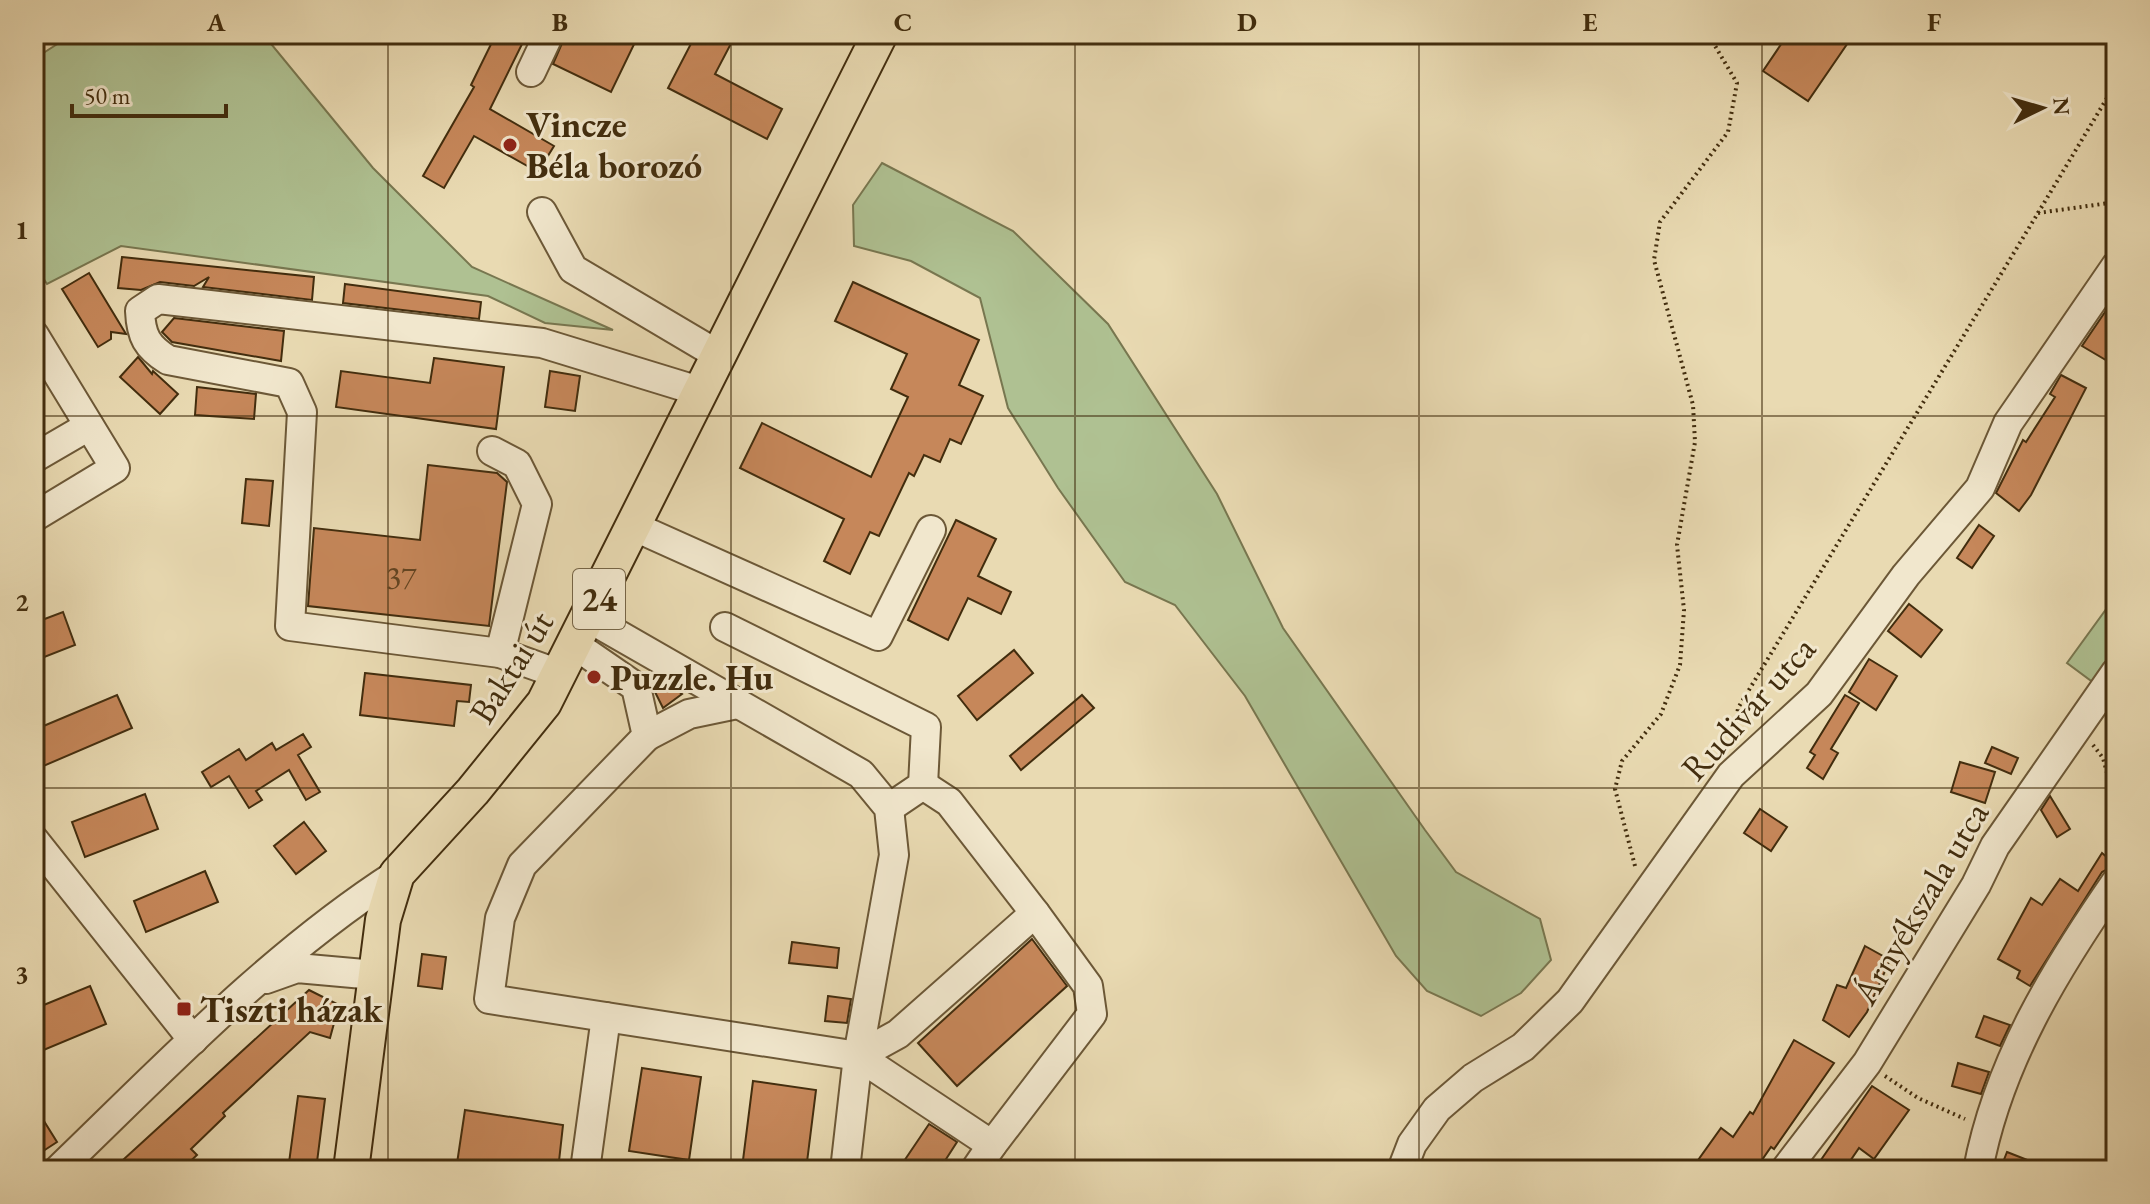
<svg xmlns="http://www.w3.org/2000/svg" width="2150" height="1204" viewBox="0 0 2150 1204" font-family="'EB Garamond',serif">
  <rect width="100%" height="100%" fill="#e9dab2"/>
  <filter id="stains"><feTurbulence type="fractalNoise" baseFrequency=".0025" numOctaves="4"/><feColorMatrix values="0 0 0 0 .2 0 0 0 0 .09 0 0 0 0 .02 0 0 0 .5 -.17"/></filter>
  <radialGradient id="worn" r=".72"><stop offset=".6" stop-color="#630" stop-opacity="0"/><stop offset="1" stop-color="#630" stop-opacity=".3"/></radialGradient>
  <g fill="#afc192" stroke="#787750" stroke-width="2">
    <polygon points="73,34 263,34 373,168 472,267 613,330 545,323 488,296 121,246 47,284 34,264 34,59"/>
    <polygon points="882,163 1013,231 1108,324 1217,494 1283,628 1425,830 1456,872 1540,919 1551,960 1521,993 1481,1016 1427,991 1396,956 1245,696 1175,605 1125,582 1058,488 1008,408 980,298 911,261 854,246 853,205"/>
    <polygon points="2107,608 2116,615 2116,653 2094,683 2067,663"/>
  </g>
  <g fill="#c6875a" stroke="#422d0e" stroke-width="2">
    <polygon points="496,34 527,34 490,109 554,146 538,172 474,136 444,188 423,176 474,87 471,85"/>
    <polygon points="566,34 639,34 611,92 553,64"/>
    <polygon points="696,34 736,34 715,74 782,109 767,139 668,88"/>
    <polygon points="1788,34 1854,34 1808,101 1763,71"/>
    <polygon points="122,257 314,277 312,300 203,287 209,277 194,286 160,282 141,290 118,288"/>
    <polygon points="89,273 126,334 111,332 111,339 98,347 62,289"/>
    <polygon points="853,282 979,340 959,385 983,396 961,444 950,439 940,462 924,455 914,476 909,473 879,536 870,532 850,574 824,561 844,519 740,468 762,423 871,477 908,397 891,389 907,354 835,321"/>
    <polygon points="345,284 481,302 479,319 343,303"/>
    <polygon points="2105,312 2116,319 2116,366 2082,346"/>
    <polygon points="174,318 284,331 281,361 172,342 162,332"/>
    <polygon points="138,357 152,374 153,371 178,394 160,414 120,377"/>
    <polygon points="434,358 504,367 496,429 336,407 341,371 430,383"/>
    <polygon points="550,371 580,376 575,411 545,407"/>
    <polygon points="2061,375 2086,388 2031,495 2019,511 1996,493 2023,440 2026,442 2055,397 2050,394"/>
    <polygon points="197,387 256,394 254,419 195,415"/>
    <polygon points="428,465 497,473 507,482 489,626 308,606 314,528 420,540"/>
    <polygon points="246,479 273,481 269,526 242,523"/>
    <polygon points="956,520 996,539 978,576 1011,592 1001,614 968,598 948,640 908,620"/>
    <polygon points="1979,525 1994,536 1972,568 1957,558"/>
    <polygon points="1909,604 1942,630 1921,657 1888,631"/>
    <polygon points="63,612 75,645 34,661 34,623"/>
    <polygon points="1014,650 1033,673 977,720 958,696"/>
    <polygon points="1869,659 1897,676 1876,710 1849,692"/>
    <polygon points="365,673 471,685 469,702 457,701 454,726 360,715"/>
    <polygon points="665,681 682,694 663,708 654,690"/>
    <polygon points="117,695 132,728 34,770 34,730"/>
    <polygon points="1082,695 1094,708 1021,770 1010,756"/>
    <polygon points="1845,695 1859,703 1831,749 1838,753 1823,779 1807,768 1815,755 1810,752"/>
    <polygon points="303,734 311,747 298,755 320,792 306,800 289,770 256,791 262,800 249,808 229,776 211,787 202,772 239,749 246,760 272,743 276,750"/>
    <polygon points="1992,747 2018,758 2011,774 1985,763"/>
    <polygon points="1960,762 1995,772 1985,803 1951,792"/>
    <polygon points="145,794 158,829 85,857 72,822"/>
    <polygon points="2050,796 2070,829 2057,837 2041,810"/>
    <polygon points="1760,809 1787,827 1771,851 1744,833"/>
    <polygon points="304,822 326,851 296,874 274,846"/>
    <polygon points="2102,853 2116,865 2102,872 2030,986 2017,978 2020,971 1998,959 2031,898 2042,905 2060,879 2078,891"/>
    <polygon points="205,871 218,902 146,932 134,901"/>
    <polygon points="1032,939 1067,986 957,1086 918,1043"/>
    <polygon points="792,942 839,948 837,968 789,963"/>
    <polygon points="1865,946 1890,960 1867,1012 1849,1037 1823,1020 1837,985 1846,988"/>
    <polygon points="422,954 446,957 442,989 418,986"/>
    <polygon points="90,986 106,1024 34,1054 34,1009"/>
    <polygon points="309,990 339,1005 330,1038 310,1032 223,1113 225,1116 191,1149 197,1155 181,1170 112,1170"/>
    <polygon points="828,996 851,999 847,1023 825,1021"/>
    <polygon points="1984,1016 2010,1025 2000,1046 1976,1037"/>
    <polygon points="1794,1040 1834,1063 1774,1149 1771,1147 1755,1170 1691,1170 1721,1128 1733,1137 1750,1112 1753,1114"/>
    <polygon points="1958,1063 1989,1072 1981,1094 1952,1086"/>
    <polygon points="642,1068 701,1077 689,1160 629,1151"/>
    <polygon points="753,1081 816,1090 806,1170 742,1168"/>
    <polygon points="1872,1086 1909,1110 1874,1159 1859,1148 1844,1170 1814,1170"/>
    <polygon points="298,1096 325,1099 316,1170 288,1170"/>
    <polygon points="34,1105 57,1142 34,1157"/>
    <polygon points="465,1110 563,1125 558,1170 456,1170"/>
    <polygon points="929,1124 957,1142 939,1170 898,1170"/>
    <polygon points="2007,1152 2050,1169 2050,1170 2000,1170"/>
  </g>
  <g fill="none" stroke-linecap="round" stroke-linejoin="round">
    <defs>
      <g id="minor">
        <polyline points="531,72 549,34"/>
        <polyline points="542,212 573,269 720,356"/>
        <polyline points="34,335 115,468 34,517"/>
        <polyline points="492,451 517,464 537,504 500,653"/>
        <polyline points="34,458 89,426"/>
        <polyline points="635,527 878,636 931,530"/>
        <polyline points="589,618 861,774 889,808 894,855 858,1056 845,1170"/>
        <polyline points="725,627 926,727 923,785 889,808"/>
        <polyline points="575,645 636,687 647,736 522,865 500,918 489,999 858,1056 992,1145 975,1170"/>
        <path d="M559 674 500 653 290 626 302 412 289 383 168 360C147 347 141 336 140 311L158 299 542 343 702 392"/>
        <polyline points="647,736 689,714 737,704"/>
        <polyline points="34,840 193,1040"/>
        <polyline points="266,979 297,968 375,975"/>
        <polyline points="858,1056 898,1034 1035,913 949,802 923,785"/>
        <polyline points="992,1145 1092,1014 1088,986 1035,913"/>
        <path d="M58 1170C165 1067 271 955 397 874"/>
        <polyline points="585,1170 606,1017"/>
        <polyline points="1402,1170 1412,1144 1437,1109 1473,1078 1523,1047 1570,1001 1731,775 1819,694 1906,575 1980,488 2008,423 2116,266"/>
        <polyline points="1785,1170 1867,1063 1976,885 1995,846 2116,672"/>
        <path d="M1978 1170C1998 1063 2055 970 2116 882"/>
      </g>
      <polyline id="major" points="351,1170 383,920 397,874 473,791 544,703 880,34"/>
    </defs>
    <use href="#minor" stroke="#6c5837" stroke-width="32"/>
    <use href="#major" stroke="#422d0e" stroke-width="38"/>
    <g stroke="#422d0e" stroke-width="4" stroke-dasharray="2 4" stroke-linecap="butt">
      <polyline points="2038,213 2116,83"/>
      <polyline points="1734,741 1738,708 2038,213 2109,203 2116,207"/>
      <polyline points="2093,745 2103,758 2116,807"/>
      <polyline points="1635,866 1615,789 1622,761 1661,714 1680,665 1684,610 1677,545 1695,442 1693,405 1654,260 1660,222 1728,132 1737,83 1708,34"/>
      <polyline points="1885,1076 1918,1098 1965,1119"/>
    </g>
    <use href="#minor" stroke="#f1e7cd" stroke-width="28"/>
    <use href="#major" stroke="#e9dab2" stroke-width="34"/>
  </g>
  <path fill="none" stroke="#422d0e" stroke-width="2" stroke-opacity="0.55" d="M388 34V1170M731 34V1170M1075 34V1170M1419 34V1170M1762 34V1170M34 416H2116M34 788H2116"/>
  <g fill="#8f2418" stroke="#f1e7cd" stroke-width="3">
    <circle cx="510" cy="145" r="8"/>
    <circle cx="594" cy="677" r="8"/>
    <rect x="176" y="1001" width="16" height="16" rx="4"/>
  </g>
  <g text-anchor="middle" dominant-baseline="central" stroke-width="6" stroke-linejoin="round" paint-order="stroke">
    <g font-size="32" fill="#634421">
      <text x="401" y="577">37</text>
    </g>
    <rect fill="#f1e7cd" stroke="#766547" stroke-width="2" x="573" y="569" width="52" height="60" rx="6"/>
    <g font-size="34" font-weight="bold" fill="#422d0e">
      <text x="599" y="599">24</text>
    </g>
    <g font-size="36" font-weight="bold" fill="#422d0e" stroke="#f1e7cd" text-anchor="start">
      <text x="526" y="124">Vincze<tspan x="526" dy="41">Béla borozó</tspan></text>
      <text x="610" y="677">Puzzle. Hu</text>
      <text x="200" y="1009">Tiszti házak</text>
    </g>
    <g font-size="36" fill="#422d0e" stroke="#f1e7cd">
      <text transform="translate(511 667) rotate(-58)">Baktai út</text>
      <text transform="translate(1748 708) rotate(-48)">Rudivár utca</text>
      <text transform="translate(1920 903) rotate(-59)">Árnyékszala utca</text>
    </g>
  </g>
  <rect width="2150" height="1204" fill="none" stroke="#e9dab2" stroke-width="88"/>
  <g transform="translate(2042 108) rotate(85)" stroke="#f1e7cd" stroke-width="6" paint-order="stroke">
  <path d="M0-6L14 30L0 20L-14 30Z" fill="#422d0e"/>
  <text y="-12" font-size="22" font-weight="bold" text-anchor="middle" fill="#422d0e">N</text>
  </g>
  <path d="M72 104v12h154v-12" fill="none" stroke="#422d0e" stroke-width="4"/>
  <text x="84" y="104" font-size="24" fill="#422d0e" stroke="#f1e7cd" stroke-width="6" paint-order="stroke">50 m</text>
  <rect x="44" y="44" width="2062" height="1116" fill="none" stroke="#422d0e" stroke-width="3"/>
  <g font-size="26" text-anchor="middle" font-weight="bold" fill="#422d0e">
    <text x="216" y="31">A</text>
    <text x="560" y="31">B</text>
    <text x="903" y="31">C</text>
    <text x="1247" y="31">D</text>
    <text x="1590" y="31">E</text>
    <text x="1934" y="31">F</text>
    <text x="22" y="239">1</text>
    <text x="22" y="611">2</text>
    <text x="22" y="983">3</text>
  </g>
  <rect width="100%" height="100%" filter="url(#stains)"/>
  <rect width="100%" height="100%" fill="url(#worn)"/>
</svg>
